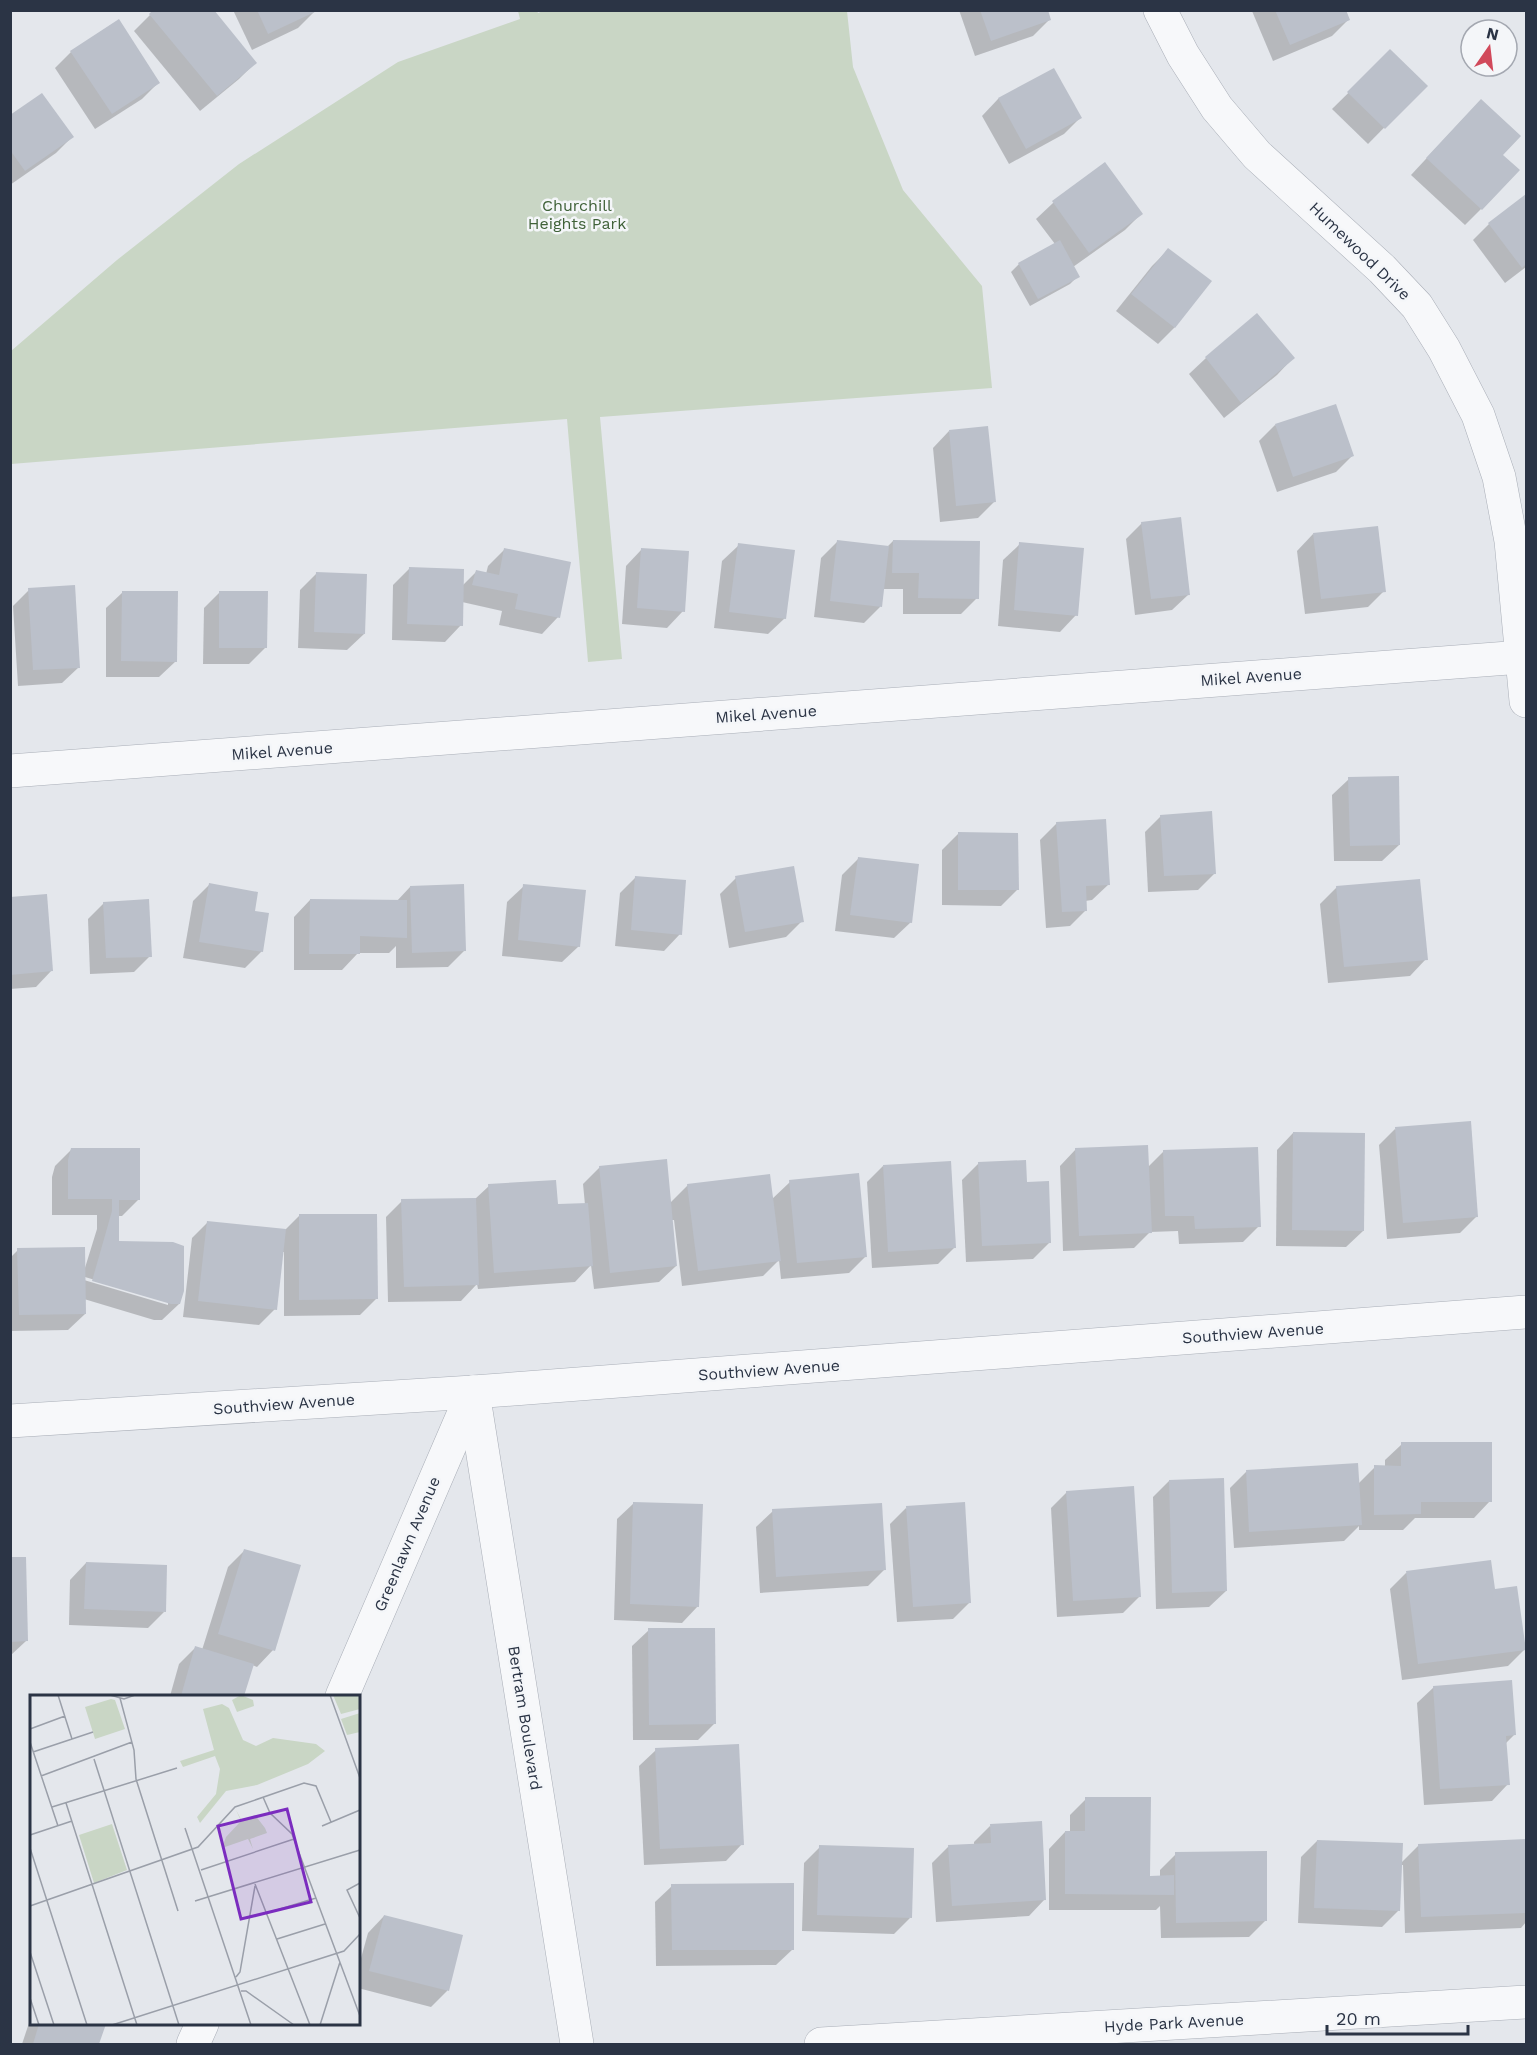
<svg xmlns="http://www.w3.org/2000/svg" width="1537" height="2055" viewBox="0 0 1537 2055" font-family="'Work Sans',sans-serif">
  <rect width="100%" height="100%" fill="#e4e7ec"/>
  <polygon fill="#c9d6c5" points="546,10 847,11 853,67 903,190 982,286 992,388 600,417 622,659 588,662 567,419 11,464 11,351 117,260 239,164 398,62 520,19 518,11 537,11 538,13"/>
  <g fill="#0003" fill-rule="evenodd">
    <polygon points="233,10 314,10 315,11 298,28 252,50"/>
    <polygon points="959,10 1046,10 1049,20 1033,36 975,56"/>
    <polygon points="1345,10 1348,20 1332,36 1273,61 1252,11"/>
    <polygon points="150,15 255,63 239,79 200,111 134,31"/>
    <polygon points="71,52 158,83 142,99 95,129 55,68"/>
    <polygon points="1390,52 1425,86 1368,144 1332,109"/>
    <polygon points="1053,70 1080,118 1064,134 1009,164 982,116 998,99"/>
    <polygon points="10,117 72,137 56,153 10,185"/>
    <polygon points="1465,117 1501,155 1481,209 1465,225 1411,175"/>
    <polygon points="1104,164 1141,214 1125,230 1073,267 1078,276 1070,284 1030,306 1011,272 1019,264 1055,244 1036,219 1053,203"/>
    <polygon points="1526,196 1526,267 1505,283 1473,240 1489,224"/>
    <polygon points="1168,250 1210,281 1174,328 1158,344 1116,311 1152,266"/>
    <polygon points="1257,316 1293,358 1277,375 1224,418 1189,374 1206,358"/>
    <polygon points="1275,425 1352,456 1336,472 1277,492 1259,441"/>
    <polygon points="949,431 994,502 978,518 940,522 933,448"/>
    <polygon points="1142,523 1189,594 1172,610 1135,615 1126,539"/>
    <polygon points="1313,534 1384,591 1368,607 1305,614 1297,551"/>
    <polygon points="893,541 977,598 961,614 903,614 903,589 882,589 880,607 864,623 814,617 821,558 837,542 887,547"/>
    <polygon points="1020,544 1076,615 1060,632 998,626 1003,560"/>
    <polygon points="739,545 785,618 768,634 714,628 722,561"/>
    <polygon points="642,549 683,611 667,628 622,624 626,566"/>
    <polygon points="504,550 558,617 542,634 499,625 502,611 462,602 461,625 445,642 392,640 393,585 409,569 462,586 476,572 486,574 488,566"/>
    <polygon points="317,573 364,634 347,650 298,648 300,590"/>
    <polygon points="29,590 79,667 62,683 18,686 13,606"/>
    <polygon points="123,592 176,661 159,677 106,677 106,608"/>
    <polygon points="220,592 265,648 249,664 203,664 204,608"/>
    <polygon points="1349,779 1399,845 1382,861 1334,861 1332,795"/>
    <polygon points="1161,816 1215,873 1198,890 1148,892 1145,832"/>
    <polygon points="1057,823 1109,884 1092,900 1085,901 1086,910 1070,926 1046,928 1040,840"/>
    <polygon points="958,834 1017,890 1001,906 942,905 942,850"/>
    <polygon points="858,859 911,922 894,938 835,931 842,875"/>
    <polygon points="636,877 680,934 664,951 615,946 620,893"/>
    <polygon points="736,878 802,921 786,937 729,948 720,894"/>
    <polygon points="209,885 253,912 262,951 245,968 183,958 193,901"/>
    <polygon points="524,886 579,946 562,962 502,956 507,902"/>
    <polygon points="410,887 464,951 448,967 396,968 396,946 389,953 358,953 342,970 294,970 294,917 310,900 396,902"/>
    <polygon points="1337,887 1426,959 1410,976 1328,983 1320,904"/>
    <polygon points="10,898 52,970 36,987 10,989"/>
    <polygon points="104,903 150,956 134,972 90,974 88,919"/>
    <polygon points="1395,1129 1477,1216 1460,1233 1387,1239 1379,1145"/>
    <polygon points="1293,1133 1363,1231 1346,1247 1276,1246 1277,1150"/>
    <path d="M72 1149 138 1200 122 1216H118L117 1243 179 1304 162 1320H154L84 1299 85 1314 68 1330 10 1331V1258L18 1250 84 1271 97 1229V1215H52V1177L55 1166ZM85 1277 168 1302V1305L84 1280Z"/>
    <polygon points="1076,1149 1148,1167 1164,1151 1259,1226 1243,1242 1179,1244 1178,1231 1150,1232 1134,1248 1063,1251 1060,1166"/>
    <polygon points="979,1163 1026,1184 1050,1242 1033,1259 966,1262 962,1180"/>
    <polygon points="883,1166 955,1247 938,1264 872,1268 867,1182"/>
    <polygon points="600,1167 669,1204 688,1185 771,1200 790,1182 865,1257 849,1273 781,1279 779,1260 763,1276 682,1286 674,1220 671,1220 676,1266 659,1282 594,1289 591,1265 575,1282 478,1289 477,1284 461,1301 388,1302 386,1217 402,1201 475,1199 489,1186 557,1206 585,1205 583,1184"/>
    <polygon points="300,1215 376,1299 360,1315 284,1316 284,1252 281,1252 275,1309 259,1325 183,1317 192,1238 208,1222 284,1231"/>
    <polygon points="1402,1444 1490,1501 1474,1518 1415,1518 1403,1530 1359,1530 1359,1526 1344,1541 1234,1548 1230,1488 1246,1472 1358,1484 1375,1467 1385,1467 1385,1460"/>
    <polygon points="1169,1481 1226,1591 1209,1607 1156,1609 1153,1497"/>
    <polygon points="1067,1492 1139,1597 1123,1613 1057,1617 1051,1508"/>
    <polygon points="634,1503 698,1606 682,1623 614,1620 617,1519"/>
    <polygon points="906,1508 970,1602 953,1619 897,1622 890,1524"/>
    <polygon points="773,1511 884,1570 868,1586 760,1593 756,1527"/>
    <polygon points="245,1550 273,1650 257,1667 252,1665 243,1696 170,1696 179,1664 195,1648 202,1650 228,1567"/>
    <polygon points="10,1559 26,1641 10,1656"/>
    <polygon points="86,1563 164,1612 148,1628 69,1625 70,1580"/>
    <polygon points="1406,1573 1494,1591 1524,1650 1508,1666 1402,1680 1390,1589"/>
    <polygon points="649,1630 714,1724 698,1740 633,1740 632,1646"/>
    <polygon points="1434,1687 1514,1735 1505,1744 1508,1784 1492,1801 1424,1805 1417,1703"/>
    <polygon points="656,1750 742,1844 726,1861 644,1865 639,1766"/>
    <polygon points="1086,1799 1149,1877 1160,1877 1160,1870 1176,1854 1266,1920 1249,1937 1161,1938 1160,1906 1156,1910 1049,1910 1049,1849 1065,1832 1070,1832 1070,1815"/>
    <polygon points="990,1826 1045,1899 1029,1916 936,1922 932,1863 948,1847 974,1846 974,1842"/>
    <polygon points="1317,1841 1400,1864 1419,1845 1526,1841 1526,1922 1521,1928 1405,1933 1403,1865 1400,1865 1398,1911 1382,1927 1298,1923 1301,1857"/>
    <polygon points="820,1847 910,1918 894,1934 802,1931 804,1863"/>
    <polygon points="672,1886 793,1949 776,1965 656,1966 655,1902"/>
    <polygon points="384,1916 461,1936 447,1991 431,2007 358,1988 358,1969 368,1933"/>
    <polygon points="32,2014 32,2024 104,2024 98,2044 22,2044"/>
  </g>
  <g fill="#bbc0ca">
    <polygon points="153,10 214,10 257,63 217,96 149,14"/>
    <polygon points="257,10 319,10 268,34"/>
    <polygon points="980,10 1048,10 1051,20 991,41"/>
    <polygon points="1275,10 1346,10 1350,20 1290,45"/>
    <polygon points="119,19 160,83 112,114 70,51"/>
    <polygon points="1390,49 1428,86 1385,129 1347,92"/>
    <polygon points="1054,68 1082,118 1026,149 998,98"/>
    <polygon points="42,93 74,137 25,171 10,150 10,115"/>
    <polygon points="1481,99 1521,136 1503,155 1520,170 1482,210 1426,158"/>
    <polygon points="1105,162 1143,214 1089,253 1052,201"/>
    <polygon points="1526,194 1526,264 1522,268 1488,223"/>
    <polygon points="1060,240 1080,277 1038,299 1018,263"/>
    <polygon points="1168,248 1212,281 1175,328 1131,294"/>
    <polygon points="1257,313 1295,358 1241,403 1205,357"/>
    <polygon points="1336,404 1354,456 1293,477 1275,424"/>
    <polygon points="988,426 996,502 956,506 949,430"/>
    <polygon points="1181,517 1190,595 1151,599 1141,522"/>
    <polygon points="1378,526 1386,592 1321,599 1313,533"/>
    <polygon points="837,540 889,546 882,607 830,601"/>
    <polygon points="893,540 980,541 979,599 918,598 919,573 892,573"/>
    <polygon points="1019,542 1084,548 1078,616 1014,610"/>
    <polygon points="738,543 795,550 786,619 729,612"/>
    <polygon points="504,548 571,562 560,618 515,609 518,594 472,585 476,570 499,575"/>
    <polygon points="641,548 689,551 685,612 637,608"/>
    <polygon points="409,567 464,569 463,626 407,624"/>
    <polygon points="316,572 367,574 365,634 314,632"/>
    <polygon points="75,585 80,668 33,670 28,588"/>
    <polygon points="122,591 178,591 177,662 121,661"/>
    <polygon points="219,591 268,591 267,648 219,648"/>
    <polygon points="1399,776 1400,845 1350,846 1348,777"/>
    <polygon points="1212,811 1216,874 1164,876 1160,815"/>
    <polygon points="1106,819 1110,885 1086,886 1087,911 1062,912 1056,822"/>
    <polygon points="958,832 1018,833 1019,890 958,890"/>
    <polygon points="858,857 919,864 912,923 850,915"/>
    <polygon points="794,866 804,922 745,932 735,876"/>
    <polygon points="635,876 686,880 682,935 631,930"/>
    <polygon points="1420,879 1428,960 1344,967 1336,886"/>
    <polygon points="209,883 258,892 255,911 269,913 263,952 199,942"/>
    <polygon points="464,884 466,951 412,953 410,886"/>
    <polygon points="523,884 586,890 580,947 518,940"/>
    <polygon points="47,894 53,971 10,975 10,897"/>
    <polygon points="149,899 152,957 106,958 103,902"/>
    <polygon points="310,899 407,900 407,938 360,936 360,954 309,954"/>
    <polygon points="1471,1121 1478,1217 1403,1223 1395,1127"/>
    <polygon points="1293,1132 1365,1133 1364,1231 1292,1230"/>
    <polygon points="1148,1145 1152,1233 1079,1236 1075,1148"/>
    <polygon points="1258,1147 1261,1227 1195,1229 1194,1216 1165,1216 1163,1150"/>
    <polygon points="71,1148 140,1148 140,1200 119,1200 119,1241 173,1242 184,1246 184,1291 180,1304 171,1304 92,1281 112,1211 112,1199 68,1199 68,1160"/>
    <polygon points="667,1159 677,1266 610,1273 599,1166"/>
    <polygon points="1026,1160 1027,1182 1049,1181 1051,1243 982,1246 978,1162"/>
    <polygon points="951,1161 956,1248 888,1252 883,1165"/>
    <polygon points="859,1173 867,1257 797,1263 789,1180"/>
    <polygon points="770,1174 781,1261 698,1271 687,1184"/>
    <polygon points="556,1180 558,1204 588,1203 593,1266 494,1273 488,1184"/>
    <polygon points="476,1198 479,1285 404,1287 401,1199"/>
    <polygon points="299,1214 377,1214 378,1299 299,1300"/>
    <polygon points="207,1221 286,1229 277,1310 198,1301"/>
    <polygon points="85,1247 86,1314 19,1315 17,1248"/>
    <polygon points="1401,1442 1492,1442 1492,1502 1421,1502 1421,1514 1374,1515 1374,1465 1401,1466"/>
    <polygon points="1358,1463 1362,1525 1249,1532 1246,1470"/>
    <polygon points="1224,1478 1227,1591 1172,1593 1169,1480"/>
    <polygon points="1134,1486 1141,1597 1073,1601 1066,1491"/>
    <polygon points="633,1502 703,1504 699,1607 630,1604"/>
    <polygon points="965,1502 971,1603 913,1607 906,1506"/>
    <polygon points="882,1503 886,1570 776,1577 772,1509"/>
    <polygon points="244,1549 301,1565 275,1651 218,1634"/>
    <polygon points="10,1557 26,1557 28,1641 10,1642"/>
    <polygon points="1491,1560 1495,1589 1517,1586 1526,1650 1418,1664 1406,1571"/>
    <polygon points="86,1562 167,1565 166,1612 84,1609"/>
    <polygon points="648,1628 715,1628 716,1724 649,1725"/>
    <polygon points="195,1646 254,1664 244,1696 181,1696"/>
    <polygon points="1512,1680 1516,1735 1506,1736 1510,1785 1440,1789 1433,1686"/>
    <polygon points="739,1744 744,1845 660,1849 655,1748"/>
    <polygon points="1085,1797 1151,1797 1150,1876 1174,1875 1174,1895 1065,1894 1065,1831 1085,1831"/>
    <polygon points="1042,1821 1046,1900 952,1906 948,1845 991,1843 990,1824"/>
    <polygon points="1526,1839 1526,1913 1421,1917 1418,1844"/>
    <polygon points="1317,1840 1403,1843 1400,1911 1314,1908"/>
    <polygon points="819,1845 914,1848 912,1918 817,1915"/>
    <polygon points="1267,1851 1267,1921 1176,1923 1175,1852"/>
    <polygon points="794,1883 794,1950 672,1950 671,1884"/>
    <polygon points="384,1915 463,1935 449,1991 369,1971"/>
    <polygon points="39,2024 106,2024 99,2044 33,2044"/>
  </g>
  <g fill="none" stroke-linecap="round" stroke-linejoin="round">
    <defs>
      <g id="street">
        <polyline points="1160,10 1183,55 1217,108 1257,155 1382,269 1417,306 1444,349 1478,415 1499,477 1511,541 1526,701"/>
        <polyline points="10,771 1522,657"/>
        <polyline points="473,1392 577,2044"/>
        <polyline points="10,1421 473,1392 1526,1312"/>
        <polyline points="342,1696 473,1392"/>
        <polyline points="193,2044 202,2024"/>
        <polyline points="821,2044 1526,2002"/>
      </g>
    </defs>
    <use href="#street" stroke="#a9aeb7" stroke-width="34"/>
    <use href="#street" stroke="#f7f8fa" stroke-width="33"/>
  </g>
  <g text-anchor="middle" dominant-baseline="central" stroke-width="5" stroke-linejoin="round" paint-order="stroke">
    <g font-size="16" fill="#3f6138" stroke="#f4f6f9">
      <text x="577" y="205">Churchill<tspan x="577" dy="18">Heights Park</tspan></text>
    </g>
    <g font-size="16" fill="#2b3445" stroke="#f4f6f9">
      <text transform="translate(1360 251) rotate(44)">Humewood Drive</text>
      <text transform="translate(1251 677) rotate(-4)">Mikel Avenue</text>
      <text transform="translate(766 714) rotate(-4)">Mikel Avenue</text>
      <text transform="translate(282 751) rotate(-4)">Mikel Avenue</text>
      <text transform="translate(1253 1333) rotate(-4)">Southview Avenue</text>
      <text transform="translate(769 1370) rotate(-4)">Southview Avenue</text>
      <text transform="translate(284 1404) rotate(-4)">Southview Avenue</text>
      <text transform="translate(407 1544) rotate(-67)">Greenlawn Avenue</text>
      <text transform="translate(525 1718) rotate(81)">Bertram Boulevard</text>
      <text transform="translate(1174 2023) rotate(-3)">Hyde Park Avenue</text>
    </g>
  </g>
  <g transform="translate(30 1695)">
    <rect width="330" height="330" fill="#e4e7ec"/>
    <path d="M211 0 223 5 224 11 207 17 202 5ZM303 0H330V14L311 19ZM81 4 85 5 95 34 65 44 55 12ZM192 9 199 13 213 45 226 51 243 43 286 49 295 56 278 69 227 90 196 96 170 128 167 122 186 99 190 74 185 61 153 72 150 66 184 55 173 14ZM330 18V37L317 40 311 24ZM206 115 212 126 225 120 235 133 237 138 220 144 223 154 218 144 192 153 196 142 211 126ZM82 129 97 175 64 188 49 140Z" fill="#c9d6c5"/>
    <path fill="none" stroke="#9a9fa9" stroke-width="1.5" d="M28 0 42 44M80 0 94 4 105 0M300 0 330 83M90 3 104 55 106 84 148 216M0 34 35 21M0 47 28 131M3 57 63 37M64 64 149 330M11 81 102 47M233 102 240 118 262 139 330 321M36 108 107 330M22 112 147 73M292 131 330 115M155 133 221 330M0 140 42 126M0 153 57 330M171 175 264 144M330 188 317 195 330 223M225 189 280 330M165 206 330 155M0 211 168 152 205 112 274 88 286 91 301 127M237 218 286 203M247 244 295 229M0 257 24 330M206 282 210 277 225 191M211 296H216L264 330M0 303 9 330M82 330 314 256 330 239M290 330 310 267"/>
    <path fill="#7b2cbf" fill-opacity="0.15" stroke="#7b2cbf" stroke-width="3" d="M257 114 281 207 211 224 188 131Z"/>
    <rect width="330" height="330" fill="none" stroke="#2b3445" stroke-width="3"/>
  </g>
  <rect width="1537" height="2055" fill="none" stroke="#2b3445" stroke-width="24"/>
  <g transform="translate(1489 48) rotate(14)"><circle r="28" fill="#f4f6f9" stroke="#a4a8b1" stroke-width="1.5"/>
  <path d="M0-4.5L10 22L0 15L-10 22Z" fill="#d1495b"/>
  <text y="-9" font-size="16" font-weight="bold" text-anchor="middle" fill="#2b3445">N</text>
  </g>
  <path d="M1327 2025v9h141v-9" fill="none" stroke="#2b3445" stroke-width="3"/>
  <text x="1336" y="2025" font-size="18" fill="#2b3445" stroke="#f4f6f9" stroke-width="4.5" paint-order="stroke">20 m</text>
</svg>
